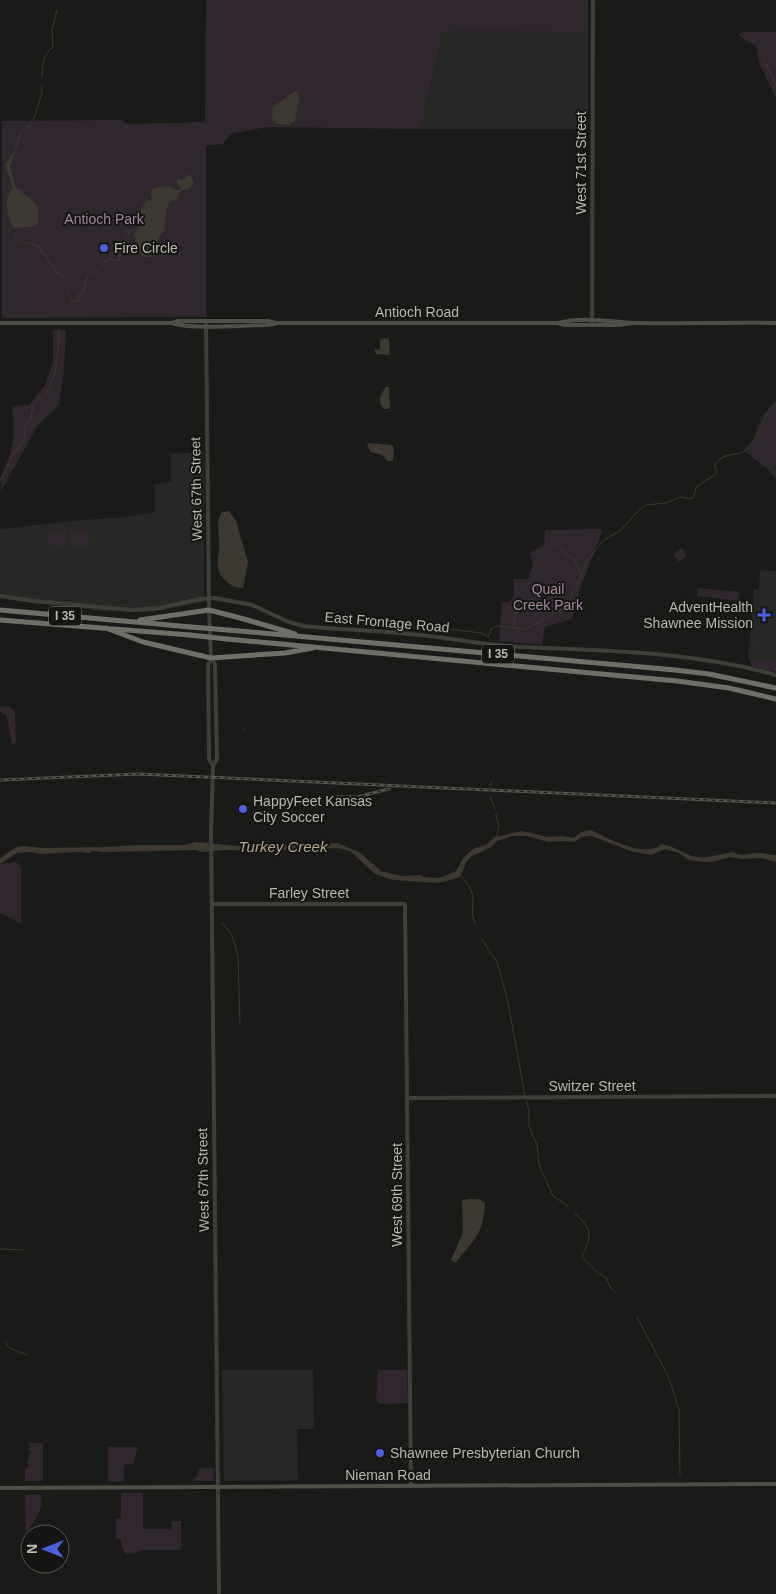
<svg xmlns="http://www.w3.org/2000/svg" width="776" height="1594" viewBox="0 0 776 1594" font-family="Arial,sans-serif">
  <rect width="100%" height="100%" fill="#1a1b19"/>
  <g fill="#272825">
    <polygon points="443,31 588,32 588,129 421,129"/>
    <polygon points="776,400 776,480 769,470 744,450 753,439 761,419 770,406"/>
    <polygon points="204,452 204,602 152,612 132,612 100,611 0,597 0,529 82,520 119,518 155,512 155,484 171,482 171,454"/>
    <polygon points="760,570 776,571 776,663 748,659 754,590 759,590"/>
    <polygon points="222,1370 313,1370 314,1429 297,1429 298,1480 224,1481"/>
  </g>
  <g fill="#2f272d">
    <polygon points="206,0 588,0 588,32 443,31 421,129 267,127 230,134 223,144 206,146 206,317 2,318 2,121 122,120 124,123 128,124 205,122"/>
    <polygon points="742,32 776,32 776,99 759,62 756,46 739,36 739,34"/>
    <path d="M53 330H66L64 369 59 405 38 425 1 491C0 472 9 464 12 446 15 433 13 419 12 406L29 405 44 387 53 362Z"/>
    <path d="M776 405V464L769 470 747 453C761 439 764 420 776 405Z"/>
    <polygon points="603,529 581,586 572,619 545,627 542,645 499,641 502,602 508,602 514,597 514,579 528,579 533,564 530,553 544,545 545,530"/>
    <polygon points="48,530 66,530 66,546 49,546"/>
    <rect x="71" y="530" width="18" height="16"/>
    <polygon points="681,548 687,555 679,562 673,554"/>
    <polygon points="698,588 739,592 738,601 697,596"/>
    <path d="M750 658C758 662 768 658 776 659V672L751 666Z"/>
    <polygon points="9,706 15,712 16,742 12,745 7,718 5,714 0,712 0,707"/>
    <polygon points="16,862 21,866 21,923 0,913 0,864"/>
    <polygon points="378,1370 407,1370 408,1403 379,1404 376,1400"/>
    <polygon points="28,1443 43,1443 43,1480 41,1481 25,1481 25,1470 29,1467 27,1461 31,1452 28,1449 30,1446"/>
    <polygon points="108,1447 138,1447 133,1464 124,1465 124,1481 108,1482"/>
    <polygon points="212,1467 214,1469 214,1481 193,1481 194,1478 197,1477 198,1469"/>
    <polygon points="121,1493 143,1493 143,1529 171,1529 172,1521 181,1521 181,1550 140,1550 136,1553 127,1554 122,1549 121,1539 116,1539 116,1519 121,1518"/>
    <path d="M40 1494C46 1507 33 1523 26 1533L25 1495Z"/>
  </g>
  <g fill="#3e3930">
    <polygon points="295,91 298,93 299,96 295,121 289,125 277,124 272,118 273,107"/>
    <path d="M14 152 15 153 10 166 15 187C29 199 41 201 38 223L35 226 27 227 14 228C7 217 3 197 13 188 11 179 8 173 5 165Z"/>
    <polygon points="189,175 191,175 194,184 187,190 182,190 179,193 177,200 170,201 166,211 165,230 158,238 154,252 150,257 142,257 134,234 139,229 139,214 146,201 151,200 152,197 150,193 153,188 169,186 177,191 181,188 177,183 177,180 183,179"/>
    <polygon points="385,338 389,339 390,355 376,354 374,349 380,350 380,339"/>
    <path d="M386 387H389L390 407 388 409H384C376 403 381 393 386 387Z"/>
    <polygon points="369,443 392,445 394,448 393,461 388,461 382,455 371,452 367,445"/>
    <path d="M229 511 236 521 248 562 243 588C233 589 219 578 218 567 217 559 220 551 219 543 219 532 216 521 222 512Z"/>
    <path d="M591 830C606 838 634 852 651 849 655 849 658 846 662 844 672 846 680 851 689 855 702 861 719 854 733 852 742 858 749 852 759 853 765 853 770 855 776 855V862L761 858 742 859 730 857 712 862H705L689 860 679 853 665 849 651 855 634 852 591 836 581 837 575 842 563 841 548 842 527 836H512L497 841 490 848 472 856 467 861 460 877 443 882 436 883 395 880 386 878 374 873 350 851 338 848 288 850 265 849 261 851 225 850 201 852 196 850 104 852 92 851 89 853 80 852 40 854 31 852 17 853 0 864V858L15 848 22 846 44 848 106 847 137 845H184L196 842 248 847 337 843 359 852 381 871 401 876 420 875 425 877 436 878 443 877 456 871 464 857 473 849 486 845 495 837 522 831 548 837 562 836 572 838 575 837 581 832Z"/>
    <path d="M470 1199H479L485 1203C484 1233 473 1242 455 1263L451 1260 463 1232 462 1200Z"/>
  </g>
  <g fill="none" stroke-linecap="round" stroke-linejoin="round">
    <g stroke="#3e3930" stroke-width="1">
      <polyline points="764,59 776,86"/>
      <path d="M42 77C42 66 44 53 53 47L52 30 57 10"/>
      <polyline points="14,153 21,132 28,127 34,118 42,93 42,86"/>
      <path d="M16 235 14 238C21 243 31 243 39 246L42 253 46 255 49 263 55 266 54 271 61 274 63 279"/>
      <polyline points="67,290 72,302 70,305"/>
      <polyline points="72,302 79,301 78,295 83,293 87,276 96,271 109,258 116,261 119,260 121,247 130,230 135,229 138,232"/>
      <path d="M0 481 13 453 16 451 25 438V427L31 418 33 405C36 401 41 398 45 394 58 377 58 351 59 330"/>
      <polyline points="551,541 574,560 581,572"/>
      <polyline points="416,625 481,633 488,636"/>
      <polyline points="513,626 517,608 516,605"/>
      <polyline points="393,628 404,623"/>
      <path d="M488 637 491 629 497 626 526 629 564 608 569 601 587 561 598 547 604 540 621 530 639 510 646 505 665 503 681 497 690 499 694 497 696 487 716 474 717 470 714 467C724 448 738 460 750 447 758 438 761 427 766 416 768 411 773 407 776 403"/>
      <polyline points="754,645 755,645"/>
      <polyline points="244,729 244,730"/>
      <polyline points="490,786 492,781"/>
      <polyline points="490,796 495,809"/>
      <polyline points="496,838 499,827 496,814"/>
      <path d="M460 874C466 882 473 890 473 900 473 909 471 915 475 924"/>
      <polyline points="222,923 232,935 238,956 240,1023"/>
      <polyline points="481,938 497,962 508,1002 525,1096"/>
      <polyline points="526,1100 529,1111 529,1126 537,1145 539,1165 553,1196 568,1206"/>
      <path d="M575 1214C594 1230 591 1236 582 1257L599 1274 606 1277 610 1287 615 1292"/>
      <polyline points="0,1249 23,1250"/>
      <polyline points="637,1317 669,1378 679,1410 680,1474"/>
      <polyline points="5,1342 10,1348 27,1355"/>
    </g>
    <g stroke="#3f3f3a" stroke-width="4">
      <polyline points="206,321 209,610 211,658 208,665 209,759 213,766"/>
      <polyline points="592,325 593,0"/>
      <path d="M0 596 33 601 133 610 160 608 200 599 215 598 252 605 289 622 304 626C339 630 375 630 410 634 447 637 483 645 520 647 605 651 693 651 776 675"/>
      <polyline points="211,658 215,664 217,759 213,766 211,832 219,1594"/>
      <polyline points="212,904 405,904 411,1486"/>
      <polyline points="407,1098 776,1096"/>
    </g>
    <g stroke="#4f4f48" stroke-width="4">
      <polyline points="0,323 172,323 178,321 268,321 276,323"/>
      <path d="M172 323C192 330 245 325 268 325L278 323H557L565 325H620L632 323"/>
      <path d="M559 323C581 316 611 322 635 323 682 324 729 322 776 323"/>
      <polyline points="0,1488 776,1484"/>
    </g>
    <g stroke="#706f67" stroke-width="5">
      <polyline points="0,610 191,627"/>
      <polyline points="0,620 190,635"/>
      <polyline points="140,620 209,610 244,619 295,634"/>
      <polyline points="106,628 143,642 211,658 285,653 313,648"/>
      <polyline points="228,630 675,670 709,674 776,688"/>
      <polyline points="227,639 677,681 729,688 776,699"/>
    </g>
    <defs>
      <g id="rail">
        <polyline points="0,780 138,774 776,803"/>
        <polyline points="330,797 357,797 389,789"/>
      </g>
    </defs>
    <use href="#rail" stroke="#54544d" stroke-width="3"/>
    <use href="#rail" stroke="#151614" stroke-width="1" stroke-dasharray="4" stroke-linecap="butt"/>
    <g stroke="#706f67" stroke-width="5">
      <polyline points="191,627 228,630"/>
      <polyline points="190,635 227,639"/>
    </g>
  </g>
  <g fill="#4b60e1" stroke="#151614" stroke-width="2">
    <circle cx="104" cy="248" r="5"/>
    <path d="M761.5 607.5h5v5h5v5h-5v5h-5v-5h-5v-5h5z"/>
    <circle cx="243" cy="809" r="5"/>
    <circle cx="380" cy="1453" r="5"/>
  </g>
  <g text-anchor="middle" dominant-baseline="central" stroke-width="4" stroke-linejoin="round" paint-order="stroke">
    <g fill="#151614" stroke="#88877f" stroke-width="1">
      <rect x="49" y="606.5" width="32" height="19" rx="4"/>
      <rect x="482" y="644.5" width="32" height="19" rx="4"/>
    </g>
    <g font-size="12" font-weight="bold" fill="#b9b8ad">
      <text x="65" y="616">I 35</text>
      <text x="498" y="654">I 35</text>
    </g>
    <g font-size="14" fill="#b9b8ad" stroke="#151614">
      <text transform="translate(581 163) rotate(-90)">West 71st Street</text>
      <text x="417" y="312">Antioch Road</text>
      <text transform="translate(196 489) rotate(-91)">West 67th Street</text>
      <text transform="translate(387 622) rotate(5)">East Frontage Road</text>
      <text x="309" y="893">Farley Street</text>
      <text x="592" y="1086">Switzer Street</text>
      <text transform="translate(203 1180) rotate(-91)">West 67th Street</text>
      <text transform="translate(397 1195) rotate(-90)">West 69th Street</text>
      <text x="388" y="1475">Nieman Road</text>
    </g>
    <g font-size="14" fill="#a2869b" stroke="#151614">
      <text x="104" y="219">Antioch Park</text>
      <text x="548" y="589">Quail<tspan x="548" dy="16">Creek Park</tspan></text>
    </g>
    <g font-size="14" fill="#b9b8ad" stroke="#151614" text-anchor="start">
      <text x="114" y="248">Fire Circle</text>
      <text x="753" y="607" text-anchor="end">AdventHealth<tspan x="753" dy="16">Shawnee Mission</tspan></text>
      <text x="253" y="801">HappyFeet Kansas<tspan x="253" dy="16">City Soccer</tspan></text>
      <text x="390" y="1453">Shawnee Presbyterian Church</text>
    </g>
    <g font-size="15" font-style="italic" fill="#b0a387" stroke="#151614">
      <text x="283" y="846">Turkey Creek</text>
    </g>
  </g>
  <g transform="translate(45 1549) rotate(270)"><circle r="24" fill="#151614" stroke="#575751"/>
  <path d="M0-4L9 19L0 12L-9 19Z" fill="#4b60e1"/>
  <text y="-8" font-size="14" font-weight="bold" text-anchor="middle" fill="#b9b8ad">N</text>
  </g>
</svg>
